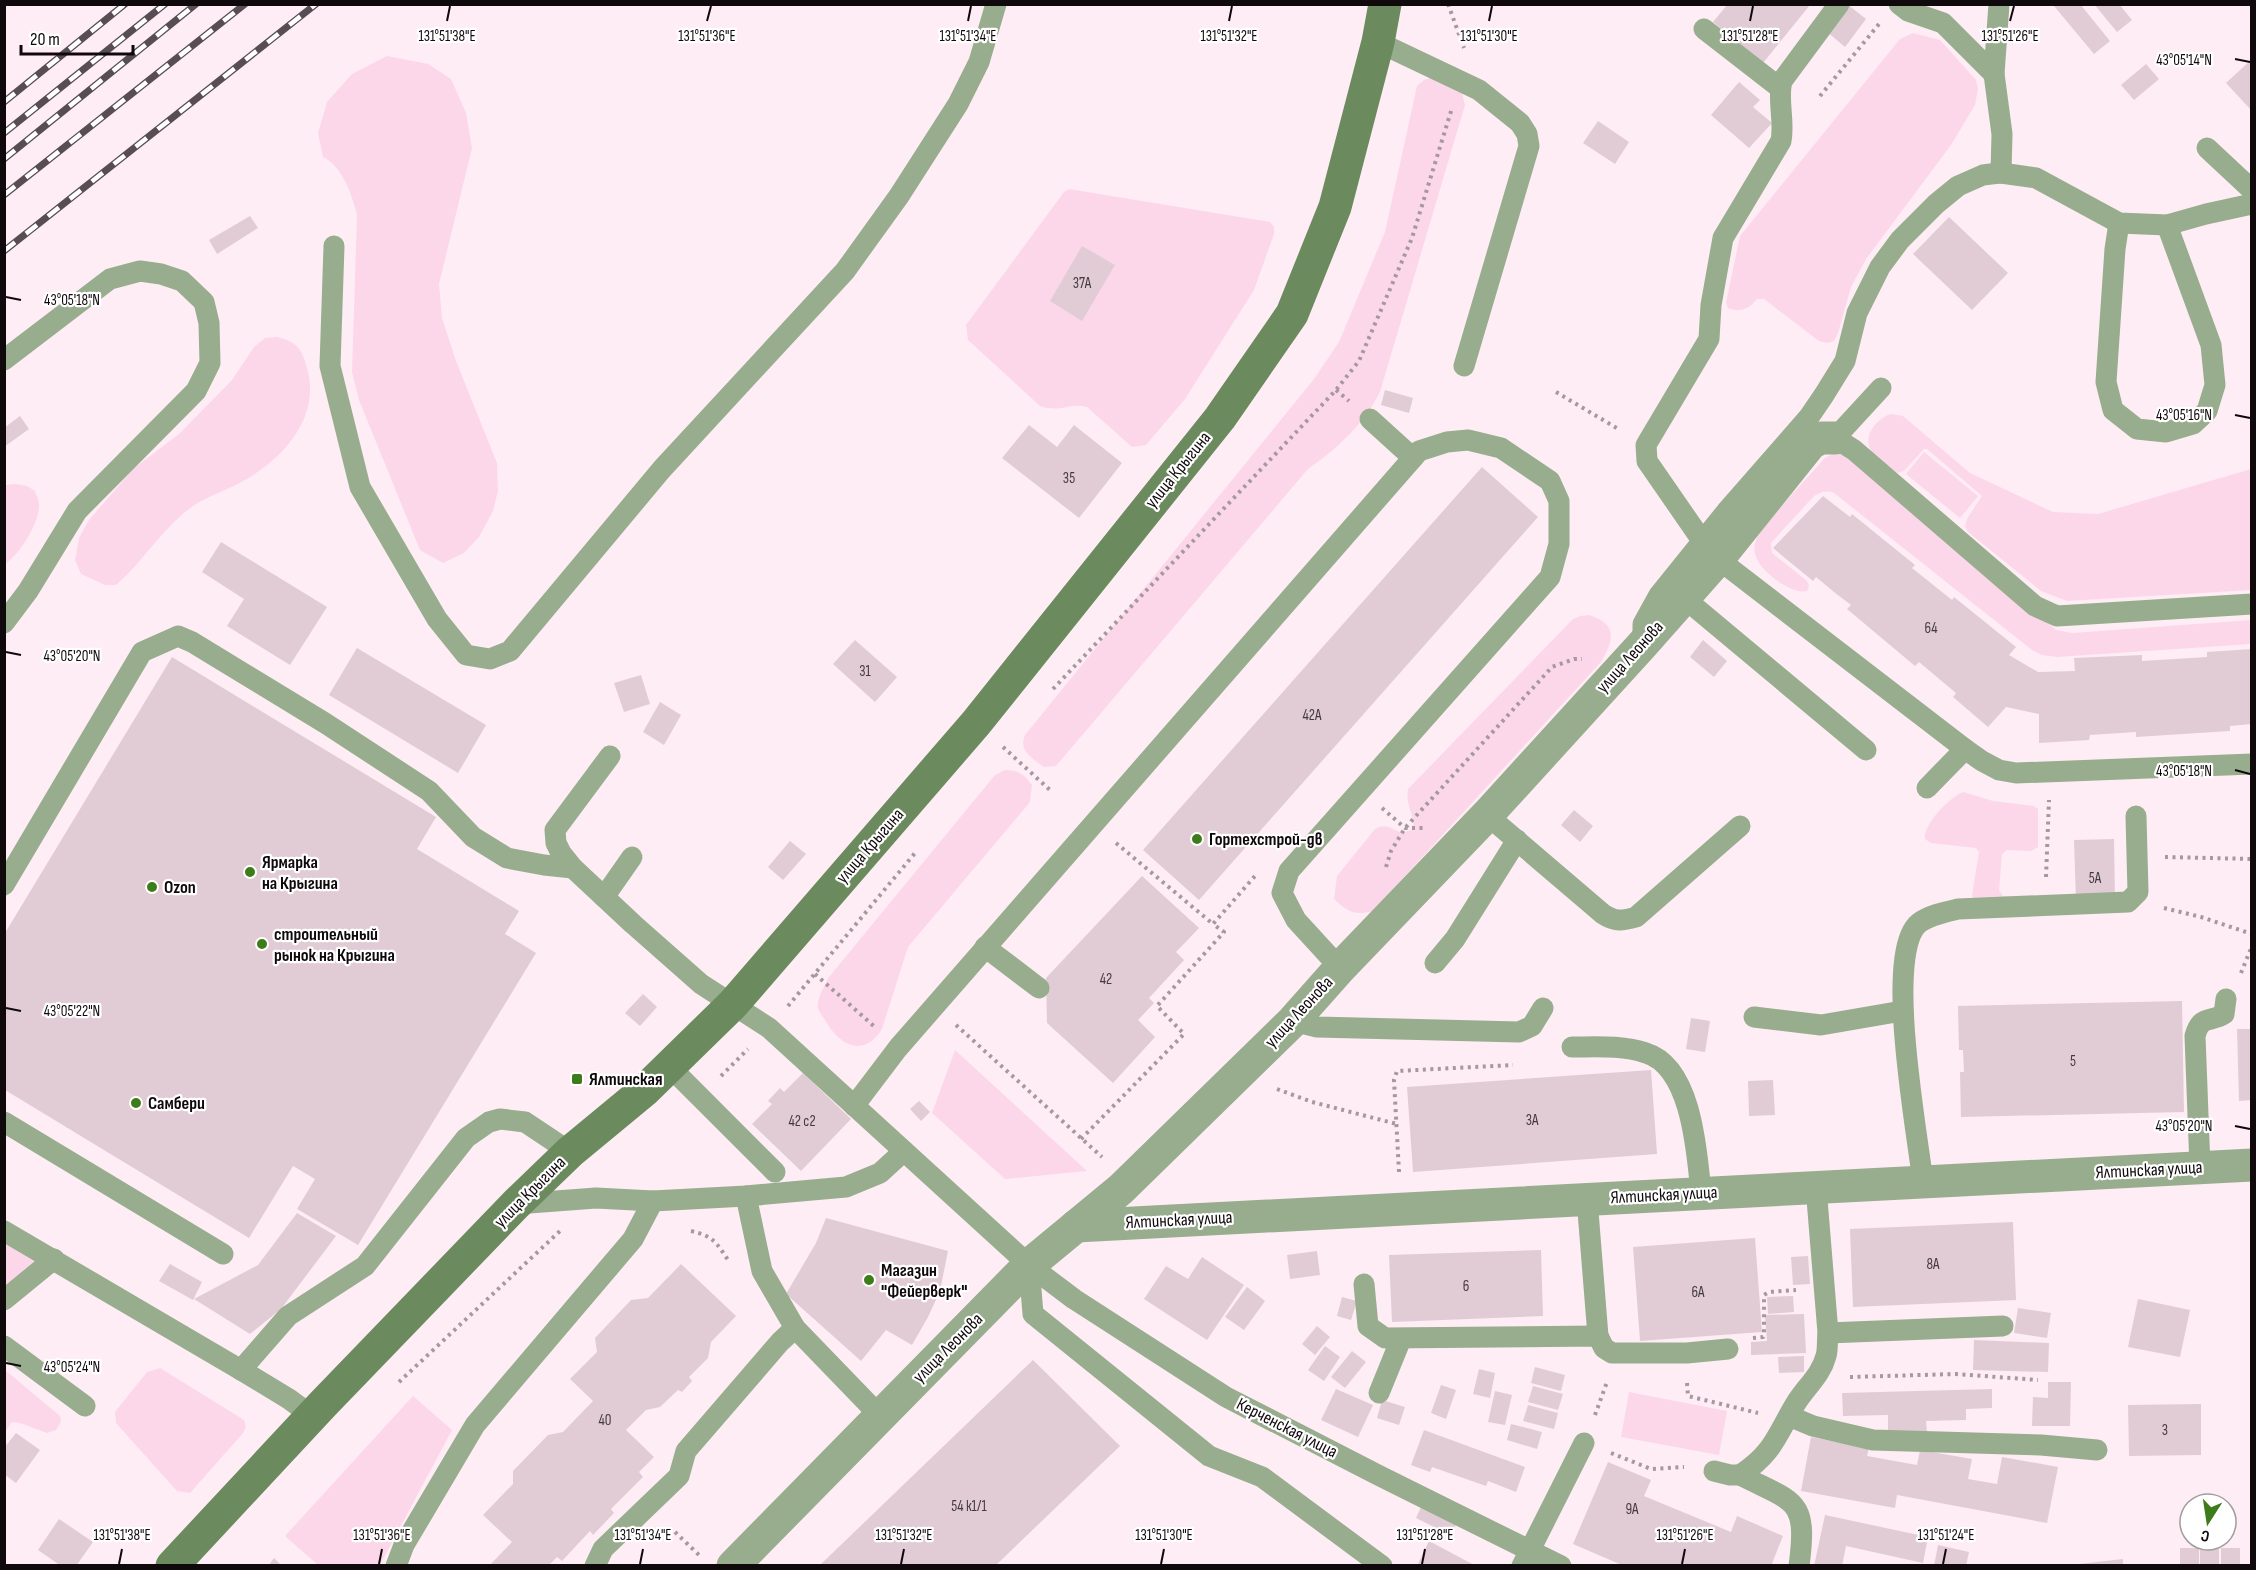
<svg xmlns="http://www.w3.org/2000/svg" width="2256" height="1570" viewBox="0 0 2256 1570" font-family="'Sofia Sans Condensed',sans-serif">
  <rect width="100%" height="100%" fill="#feedf5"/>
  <g fill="#fcd7ea">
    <path d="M1913 33 1940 40 1976 80 1978 89 1975 105 1951 145 1866 259 1851 287 1838 333 1834 341 1827 343 1819 341 1764 299H1757C1749 309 1740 313 1728 308L1726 303 1740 236 1900 39Z"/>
    <path d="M387 56 428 64 451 79 466 113 472 148 439 284 442 318 456 361 497 463 498 491 493 511 479 537 464 553 443 563 420 550 359 400 352 372 357 215C352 195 343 167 323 157L318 133 327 102 352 74Z"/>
    <path d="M1433 77 1461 89 1465 105 1380 392C1363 425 1338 448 1308 469L1056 766 1044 767C1032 758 1018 751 1025 735L1314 379 1339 342 1385 232 1417 86 1424 80Z"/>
    <path d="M1069 189 1270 222 1274 227V234L1254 290 1185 399 1146 445 1132 447 1087 407C1070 402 1061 413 1040 406L968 340 966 325 1064 192Z"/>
    <path d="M277 337C299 342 303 351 308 372 319 418 284 457 247 479 230 489 210 495 193 506 163 527 144 561 116 585H105L81 574 75 560 79 538 89 520 133 469 179 434 232 380 254 347 265 338Z"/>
    <path d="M1891 414 1903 416 1970 473 2053 512 2098 514 2251 469V590L2067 601 2041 591 1968 532 1965 526 1967 519 1982 496 1927 449H1924L1904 471 1898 473C1890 469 1877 459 1872 452 1861 437 1877 418 1891 414Z"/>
    <path d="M1836 452 1845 453 1853 457 2056 630 2072 633 2251 620V644L2057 657 2042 655 2032 650 1834 493C1826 490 1821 492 1814 496L1771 543 1772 553 1807 581 1809 586 1807 591C1791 596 1758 569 1755 554 1752 542 1760 532 1766 523L1825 458Z"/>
    <polygon points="1924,452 1978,496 1960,518 1906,474"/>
    <path d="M16 484 27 486 35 491C36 495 39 500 39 504 40 523 19 555 5 564V485Z"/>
    <path d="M1589 615C1618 624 1614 640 1601 662L1373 911C1354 916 1348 912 1334 899L1337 876 1375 829C1386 822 1392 830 1403 833L1413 829C1415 813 1405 807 1408 789L1573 619 1580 616Z"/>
    <path d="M1005 770C1018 770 1024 774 1032 785L1030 802 908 947 882 1029C863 1059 839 1045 825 1020 823 1017 819 1012 818 1008 816 999 825 985 829 977L995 775Z"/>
    <path d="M1963 792 1993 801 2034 806 2038 809V847L2031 851 2007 850 2002 854 1999 890 2003 896 2033 898 1974 902 1972 895 1979 852 1976 848 1931 843 1925 839C1923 824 1950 797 1963 792Z"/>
    <polygon points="955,1050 1087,1171 1005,1179 932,1113"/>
    <polygon points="5,1242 37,1260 5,1288"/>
    <polygon points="160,1368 244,1420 246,1427 243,1433 190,1493 177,1491 116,1423 115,1412 147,1372"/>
    <polygon points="5,1370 60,1416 61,1422 56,1430 47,1433 20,1423 12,1422 5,1432"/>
    <polygon points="1629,1392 1727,1411 1719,1455 1621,1437"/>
    <polygon points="413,1396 452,1430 380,1565 318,1565 285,1536"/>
  </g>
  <g fill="#e1ccd6">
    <polygon points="1847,4 1866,19 1845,47 1826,31"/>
    <polygon points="2056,4 2080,4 2110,41 2094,54 2054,6"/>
    <polygon points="2094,4 2119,4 2132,20 2117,32"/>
    <polygon points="1727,5 1810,5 1763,63 1713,22"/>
    <polygon points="2252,59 2252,111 2226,83"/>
    <polygon points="2146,64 2159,79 2134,100 2121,85"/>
    <polygon points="1739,82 1760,100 1753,107 1772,123 1749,148 1711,115"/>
    <polygon points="1598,121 1629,142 1615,164 1583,143"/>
    <polygon points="250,216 258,228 217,254 209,240"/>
    <polygon points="1949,217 2008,273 1972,310 1913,254"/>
    <polygon points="1082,246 1115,265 1082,321 1050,301"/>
    <polygon points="1385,390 1413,398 1409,413 1381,405"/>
    <polygon points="20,416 29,429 4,447 4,428"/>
    <polygon points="1029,425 1057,447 1074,425 1122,463 1079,518 1002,458"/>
    <polygon points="1482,467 1538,517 1199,900 1143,850"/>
    <polygon points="1823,496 1850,517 1852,514 1915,565 1912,568 1952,600 1954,597 2016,647 2009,655 2038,672 2075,671 2074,658 2142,655 2142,661 2207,657 2207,652 2252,649 2252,724 2230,726 2230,731 2136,737 2136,732 2090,735 2089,740 2039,743 2039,714 2006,707 1988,727 1953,697 1956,693 1919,662 1915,666 1847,609 1851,605 1834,592 1816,577 1813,581 1773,548"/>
    <polygon points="221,542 327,607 290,665 227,626 244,599 202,572"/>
    <polygon points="855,640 897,677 875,702 833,664"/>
    <polygon points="1703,640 1727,661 1714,677 1690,657"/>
    <polygon points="357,648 486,725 458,773 329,695"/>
    <polygon points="172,657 436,817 417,849 519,911 505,934 536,953 358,1245 297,1209 315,1179 293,1166 249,1238 5,1090 5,933"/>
    <polygon points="641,675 650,704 624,712 614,683"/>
    <polygon points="660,702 681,715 664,745 643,732"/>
    <polygon points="1574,810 1593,826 1580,842 1561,825"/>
    <polygon points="2114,839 2115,900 2076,901 2074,840"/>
    <polygon points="790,841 806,854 783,880 768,867"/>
    <polygon points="1142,876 1199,928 1176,952 1184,960 1149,998 1154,1003 1138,1020 1155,1037 1113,1083 1047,1023 1046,978"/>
    <polygon points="643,994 657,1007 640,1026 625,1013"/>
    <polygon points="2182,1001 2184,1112 1961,1117 1960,1072 1964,1072 1963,1050 1959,1050 1958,1006"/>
    <polygon points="1691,1018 1710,1021 1705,1052 1686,1049"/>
    <polygon points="2237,1029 2252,1029 2252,1100 2239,1101"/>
    <polygon points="1651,1070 1657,1154 1413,1172 1407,1087"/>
    <polygon points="803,1073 851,1119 801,1171 752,1124 772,1104 768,1101 780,1088 784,1092"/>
    <polygon points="1773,1080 1775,1115 1749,1116 1748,1081"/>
    <polygon points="919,1101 930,1112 921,1121 910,1109"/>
    <polygon points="297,1213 336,1236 281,1309 250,1334 194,1299 258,1265"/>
    <polygon points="826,1218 948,1251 940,1291 928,1317 912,1345 886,1330 861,1361 786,1294 816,1243"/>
    <polygon points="2013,1222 2016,1300 1853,1307 1850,1229"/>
    <polygon points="1755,1238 1762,1332 1640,1341 1633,1247"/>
    <polygon points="1541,1250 1543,1316 1392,1322 1389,1255"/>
    <polygon points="1317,1251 1320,1275 1290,1279 1287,1255"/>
    <polygon points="1808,1256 1810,1284 1793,1285 1791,1257"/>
    <polygon points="1202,1257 1244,1285 1207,1340 1144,1299 1166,1266 1188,1279"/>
    <polygon points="170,1264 202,1282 193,1300 159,1281"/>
    <polygon points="681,1264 736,1316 711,1342 708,1358 689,1377 692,1381 682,1392 678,1390 660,1407 646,1410 626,1430 654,1457 639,1472 643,1477 611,1509 614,1513 593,1535 590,1531 562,1561 557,1557 548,1566 489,1566 512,1542 483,1515 513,1484 513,1471 548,1435 563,1432 593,1401 570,1379 597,1352 595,1338 631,1300 648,1298"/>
    <polygon points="1247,1287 1265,1301 1244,1330 1225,1317"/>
    <polygon points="1793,1296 1794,1312 1768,1314 1767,1297"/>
    <polygon points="1342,1297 1357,1301 1351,1320 1337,1316"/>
    <polygon points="2138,1299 2190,1310 2180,1357 2128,1347"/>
    <polygon points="2018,1308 2051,1313 2047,1338 2014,1333"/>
    <polygon points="1804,1314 1806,1353 1751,1355 1751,1342 1767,1341 1765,1315"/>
    <polygon points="1317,1326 1330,1337 1315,1355 1302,1344"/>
    <polygon points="1974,1340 2049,1343 2048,1372 1973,1370"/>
    <polygon points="1325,1346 1340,1357 1324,1381 1308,1370"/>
    <polygon points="1352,1351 1366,1362 1345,1388 1331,1377"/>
    <polygon points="1804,1356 1804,1372 1779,1373 1778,1357"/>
    <polygon points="1033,1360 1120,1446 995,1566 819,1566"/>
    <polygon points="1535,1367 1565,1375 1561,1391 1531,1383"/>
    <polygon points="1479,1369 1495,1373 1490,1398 1473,1394"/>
    <polygon points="2048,1382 2071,1382 2070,1426 2032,1426 2033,1397 2048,1398"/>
    <polygon points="1441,1385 1456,1390 1446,1419 1431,1413"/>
    <polygon points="1533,1386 1563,1394 1558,1410 1528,1402"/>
    <polygon points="1336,1389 1373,1405 1358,1437 1321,1420"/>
    <polygon points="1992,1389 1992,1408 1966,1409 1966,1420 1926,1421 1927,1432 1888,1434 1888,1415 1843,1416 1842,1393"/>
    <polygon points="1495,1391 1512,1395 1505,1425 1488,1422"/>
    <polygon points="1382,1400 1405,1407 1399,1425 1377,1418"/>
    <polygon points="2201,1404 2201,1455 2129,1456 2128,1405"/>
    <polygon points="1528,1405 1558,1413 1554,1429 1523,1421"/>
    <polygon points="1511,1424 1542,1432 1537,1449 1507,1440"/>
    <polygon points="1424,1430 1525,1467 1516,1492 1488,1481 1486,1486 1432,1467 1430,1472 1411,1465"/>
    <polygon points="16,1433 40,1450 16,1483 4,1474 4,1448"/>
    <polygon points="1811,1437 1869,1448 1867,1456 1917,1465 1920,1450 1972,1459 1968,1479 1997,1484 2002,1457 2058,1467 2047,1523 1897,1495 1895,1508 1801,1491"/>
    <polygon points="1608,1462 1651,1480 1644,1496 1731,1532 1737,1516 1783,1536 1771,1566 1624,1566 1573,1544"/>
    <polygon points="1422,1505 1457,1523 1450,1535 1416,1518"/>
    <polygon points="1825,1515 1928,1537 1923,1563 1846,1546 1842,1566 1814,1566"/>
    <polygon points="59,1519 93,1542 76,1566 61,1566 38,1550"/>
    <polygon points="1429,1541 1476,1566 1417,1566"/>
    <polygon points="1938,1545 1969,1552 1966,1566 1934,1566"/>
    <rect x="2180" y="1548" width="19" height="18"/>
    <rect x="2200" y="1548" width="19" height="18"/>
    <rect x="2221" y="1548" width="19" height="18"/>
    <polygon points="274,1558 282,1566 268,1566"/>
    <polygon points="2123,1559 2123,1566 2079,1566 2079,1564"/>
  </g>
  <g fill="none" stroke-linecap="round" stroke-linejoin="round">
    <g stroke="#a5989e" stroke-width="4" stroke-dasharray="3 4.5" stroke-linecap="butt">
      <polyline points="1448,4 1464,48"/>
      <polyline points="1820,96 1879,24"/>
      <polyline points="1336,390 1349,401"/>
      <polyline points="1556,392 1620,430"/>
      <polyline points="1053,689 1336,390 1359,361 1412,238 1452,108"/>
      <polyline points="1003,747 1051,791"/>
      <polyline points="1382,808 1405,828 1424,828"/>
      <polyline points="1116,843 1213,924"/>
      <polyline points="2165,857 2252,859"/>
      <polyline points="1386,867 1391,851 1405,828 1552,667 1574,659 1582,659"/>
      <polyline points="2046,877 2049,800"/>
      <polyline points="2164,908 2201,917 2252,934"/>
      <polyline points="2241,973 2252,946"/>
      <polyline points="815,974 875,1027"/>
      <polyline points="788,1006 915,853"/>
      <polyline points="956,1025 1102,1157"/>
      <polyline points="721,1076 748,1049"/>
      <polyline points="1277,1089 1312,1102 1397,1124"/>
      <polyline points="1081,1139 1184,1034 1157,1006 1224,932 1213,924 1255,876"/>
      <polyline points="1399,1172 1394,1080 1397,1071 1513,1065"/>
      <path d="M691 1231C713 1236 716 1242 728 1260"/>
      <polyline points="1753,1338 1763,1337 1764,1334 1764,1295 1769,1292 1796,1290"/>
      <polyline points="1850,1377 1956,1374 2038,1380"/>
      <polyline points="399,1382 560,1231"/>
      <polyline points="1687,1383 1688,1396 1758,1413"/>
      <polyline points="1595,1415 1607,1382"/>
      <polyline points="1611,1453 1651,1469 1684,1467"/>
      <polyline points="675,1532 699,1555"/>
    </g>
    <g stroke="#97ad8e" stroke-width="21">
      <polyline points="1899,4 1908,11 1943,23 1994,74 2002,134 2001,173"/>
      <polyline points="1704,29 1780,88"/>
      <polyline points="1378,42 1479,90 1520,123 1527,134 1529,146 1464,366"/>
      <polyline points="1994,74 1999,4"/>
      <polyline points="2207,148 2252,190"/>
      <polyline points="2119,223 2115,249 2106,382 2113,410 2137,429 2166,432 2193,424 2207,411 2215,385 2211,345 2167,225"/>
      <polyline points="334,246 330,366 360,487 437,619 466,655 490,659 510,651 662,469 845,271 899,196 958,104 979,62 996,4"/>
      <polyline points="4,360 110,279 140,271 161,274 182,281 204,302 209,323 210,363 196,391 77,511 28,591 4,623"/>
      <polyline points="1881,388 1835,438 1854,450 2035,606 2057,616 2252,604"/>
      <polyline points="1370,419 1413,458"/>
      <path d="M1703 542 1647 461 1646 445 1709 339 1711 305 1723 238 1781 141C1785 121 1777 100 1782 81L1839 4"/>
      <polyline points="1718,559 1965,749 1982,761 1999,770 2016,773 2252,764"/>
      <polyline points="1684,598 1866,750"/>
      <polyline points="1643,640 1643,624 1659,595 1726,512 1809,417 1824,395 1845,361 1857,313 1880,267 1900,240 1936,204 1958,186 1983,175 1991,174 2001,173 2036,178 2119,223 2167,225 2206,214 2252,204"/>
      <polyline points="610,756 555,830 556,843 561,853 573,868 633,924 701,984 769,1028 1029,1265 1074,1299 1226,1397 1380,1476 1561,1566"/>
      <polyline points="1927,788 1965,749"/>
      <path d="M1487 815 1603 914C1615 922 1622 921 1636 917L1740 826"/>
      <polyline points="4,885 142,652 178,636 192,642 325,723 429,791 473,837 507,858 544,865 573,868"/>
      <polyline points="604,897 632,857"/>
      <polyline points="985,947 1039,988"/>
      <polyline points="1435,963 1455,939 1517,840"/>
      <polyline points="1754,1017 1821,1025 1902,1011"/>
      <polyline points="1293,1021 1317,1027 1519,1032 1532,1026 1543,1008"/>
      <path d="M1572 1047C1596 1047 1622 1045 1646 1053 1692 1067 1697 1153 1701 1193"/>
      <polyline points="669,1066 775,1172"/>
      <polyline points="854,1106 898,1048 1419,451 1447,442 1468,440 1501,448 1550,481 1559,501 1559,544 1550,577 1289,871 1282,893 1296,920 1340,968"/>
      <polyline points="4,1122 223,1254"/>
      <path d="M2200 1167 2195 1036C2201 1014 2210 1023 2224 1014L2226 999"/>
      <path d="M1923 1183C1918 1136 1883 952 1919 923 1930 915 1945 912 1958 909L2128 902 2138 892 2136 816"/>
      <polyline points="746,1196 762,1271 795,1328 880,1416"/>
      <polyline points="1587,1199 1598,1336"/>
      <polyline points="516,1204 596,1198 653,1201 746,1196 846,1187 880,1173 904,1151"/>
      <polyline points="4,1231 241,1370 289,1399 312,1416"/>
      <polyline points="1029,1265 1033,1314 1209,1456 1262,1477 1382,1566"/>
      <polyline points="1364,1284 1368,1326 1385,1338 1598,1336 1604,1348 1612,1353 1687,1353 1728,1349"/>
      <polyline points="4,1300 54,1259"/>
      <polyline points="1828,1333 2003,1326"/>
      <polyline points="4,1346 85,1406"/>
      <polyline points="241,1370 288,1316 365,1266 466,1138 489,1122 500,1119 525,1122 570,1152"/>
      <polyline points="1379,1393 1401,1339"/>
      <polyline points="1789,1416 1813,1426 1873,1440 2041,1445 2097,1450"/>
      <polyline points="1714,1471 1730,1475 1740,1475"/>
      <polyline points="396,1566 404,1545 475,1425 633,1239 653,1201"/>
      <polyline points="595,1566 603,1549 679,1476 686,1451 780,1342 795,1328"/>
      <polyline points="1522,1566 1584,1443"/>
      <path d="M1799 1566C1808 1498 1795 1503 1740 1475 1774 1453 1777 1434 1796 1403 1806 1387 1821 1375 1826 1356 1828 1350 1827 1340 1828 1333L1816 1187"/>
    </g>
    <g stroke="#97ad8e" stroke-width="33">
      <polyline points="1076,1226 2252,1165"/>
      <polyline points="733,1566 1029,1265 1121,1189 1293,1021 1340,968 1487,815 1643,644 1718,559 1811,443 1821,438 1835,438"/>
    </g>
    <polyline stroke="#6b8b5e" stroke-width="33" points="172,1566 323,1404 516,1204 570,1152 645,1090 733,1004 976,723 1220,418 1292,314 1335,207 1378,42 1385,4"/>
    <defs>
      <g id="rail">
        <polyline points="4,102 125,4"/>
        <polyline points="4,133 165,4"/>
        <polyline points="4,159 196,4"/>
        <polyline points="4,195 245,4"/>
        <polyline points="4,251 316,4"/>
      </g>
    </defs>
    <use href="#rail" stroke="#574d52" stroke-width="7"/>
    <use href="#rail" stroke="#fff" stroke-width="4.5" stroke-dasharray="14" stroke-linecap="butt"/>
  </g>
  <path fill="none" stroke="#10090c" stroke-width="2" d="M447 21 450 6M707 21 711 6M968 21 971 6M1229 21 1232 6M1489 21 1492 6M1750 21 1753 6M2010 21 2014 6M2235 59 2250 62M6 297 21 300M2235 415 2250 418M6 652 21 655M2235 770 2250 774M6 1008 21 1011M2235 1126 2250 1129M6 1363 21 1366M119 1564 122 1549M379 1564 382 1549M640 1564 643 1549M901 1564 904 1549M1161 1564 1164 1549M1422 1564 1425 1549M1682 1564 1685 1549M1943 1564 1946 1549"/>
  <g fill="#3d7c1a" stroke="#fff" stroke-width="2">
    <circle cx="1197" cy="839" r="6"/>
    <circle cx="250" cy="872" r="6"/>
    <circle cx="152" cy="887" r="6"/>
    <circle cx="262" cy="944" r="6"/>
    <rect x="571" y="1073" width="12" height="12" rx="3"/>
    <circle cx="136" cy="1103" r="6"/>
    <circle cx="869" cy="1280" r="6"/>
  </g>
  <g text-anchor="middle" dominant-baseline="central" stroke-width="4.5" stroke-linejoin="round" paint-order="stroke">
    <g font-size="15" fill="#443a3e">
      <text x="1082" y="283">37А</text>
      <text x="1069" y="478">35</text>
      <text x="1931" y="628">64</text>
      <text x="865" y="671">31</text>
      <text x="1312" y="715">42А</text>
      <text x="2095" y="878">5А</text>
      <text x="1106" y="979">42</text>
      <text x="2073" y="1061">5</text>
      <text x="1532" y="1120">3А</text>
      <text x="802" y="1121">42 с2</text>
      <text x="1933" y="1264">8А</text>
      <text x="1466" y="1286">6</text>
      <text x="1698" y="1292">6А</text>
      <text x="605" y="1420">40</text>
      <text x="2165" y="1430">3</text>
      <text x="969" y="1506">54 к1/1</text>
      <text x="1632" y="1509">9А</text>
    </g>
    <g font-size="18" fill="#10090c" stroke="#fff">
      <text transform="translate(1178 470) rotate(-51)">улица Крыгина</text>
      <text transform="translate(1630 657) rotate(-48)">улица Леонова</text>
      <text transform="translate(870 846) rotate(-49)">улица Крыгина</text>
      <text transform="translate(1299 1012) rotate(-47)">улица Леонова</text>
      <text transform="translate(2149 1170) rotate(-3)">Ялтинская улица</text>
      <text transform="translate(530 1192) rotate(-45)">улица Крыгина</text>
      <text transform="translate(1664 1195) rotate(-3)">Ялтинская улица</text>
      <text transform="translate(1179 1220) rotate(-3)">Ялтинская улица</text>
      <text transform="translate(948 1348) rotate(-45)">улица Леонова</text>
      <text transform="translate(1287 1428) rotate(27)">Керченская улица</text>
    </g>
    <g font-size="18" font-weight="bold" fill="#10090c" stroke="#fff" text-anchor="start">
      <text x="1209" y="839">Гортехстрой-дв</text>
      <text x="262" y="862">Ярмарка<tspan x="262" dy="21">на Крыгина</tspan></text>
      <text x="164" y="887">Ozon</text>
      <text x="274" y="934">строительный<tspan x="274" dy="21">рынок на Крыгина</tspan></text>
      <text x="589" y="1079">Ялтинская</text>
      <text x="148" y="1103">Самбери</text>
      <text x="881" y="1270">Магазин<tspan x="881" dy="21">"Фейерверк"</tspan></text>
    </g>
  </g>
  <g font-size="15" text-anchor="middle" fill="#10090c" stroke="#fff" stroke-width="4.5" stroke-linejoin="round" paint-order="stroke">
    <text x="447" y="41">131°51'38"E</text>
    <text x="707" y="41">131°51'36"E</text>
    <text x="968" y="41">131°51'34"E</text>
    <text x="1229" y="41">131°51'32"E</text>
    <text x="1489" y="41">131°51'30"E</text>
    <text x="1750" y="41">131°51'28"E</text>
    <text x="2010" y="41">131°51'26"E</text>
    <text x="2184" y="65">43°05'14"N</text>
    <text x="72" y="305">43°05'18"N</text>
    <text x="2184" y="420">43°05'16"N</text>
    <text x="72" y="661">43°05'20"N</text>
    <text x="2184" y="776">43°05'18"N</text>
    <text x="72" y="1016">43°05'22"N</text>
    <text x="2184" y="1131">43°05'20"N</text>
    <text x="72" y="1372">43°05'24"N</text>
    <text x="122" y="1540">131°51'38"E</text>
    <text x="382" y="1540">131°51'36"E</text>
    <text x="643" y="1540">131°51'34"E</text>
    <text x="904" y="1540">131°51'32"E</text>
    <text x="1164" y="1540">131°51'30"E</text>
    <text x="1425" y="1540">131°51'28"E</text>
    <text x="1685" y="1540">131°51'26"E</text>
    <text x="1946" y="1540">131°51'24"E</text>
  </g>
  <rect width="2256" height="1570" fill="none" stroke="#10090c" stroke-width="12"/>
  <g transform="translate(2208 1522) rotate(192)"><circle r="28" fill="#ffffff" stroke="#9f9d9e" stroke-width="1.5"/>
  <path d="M0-4.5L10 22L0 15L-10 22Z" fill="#3d7c1a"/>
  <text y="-9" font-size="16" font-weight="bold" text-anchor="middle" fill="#10090c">С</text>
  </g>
  <path d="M21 45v9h112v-9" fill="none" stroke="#10090c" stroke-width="3"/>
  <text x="30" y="45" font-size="18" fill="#10090c" stroke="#ffffff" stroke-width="4.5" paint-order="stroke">20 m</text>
</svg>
